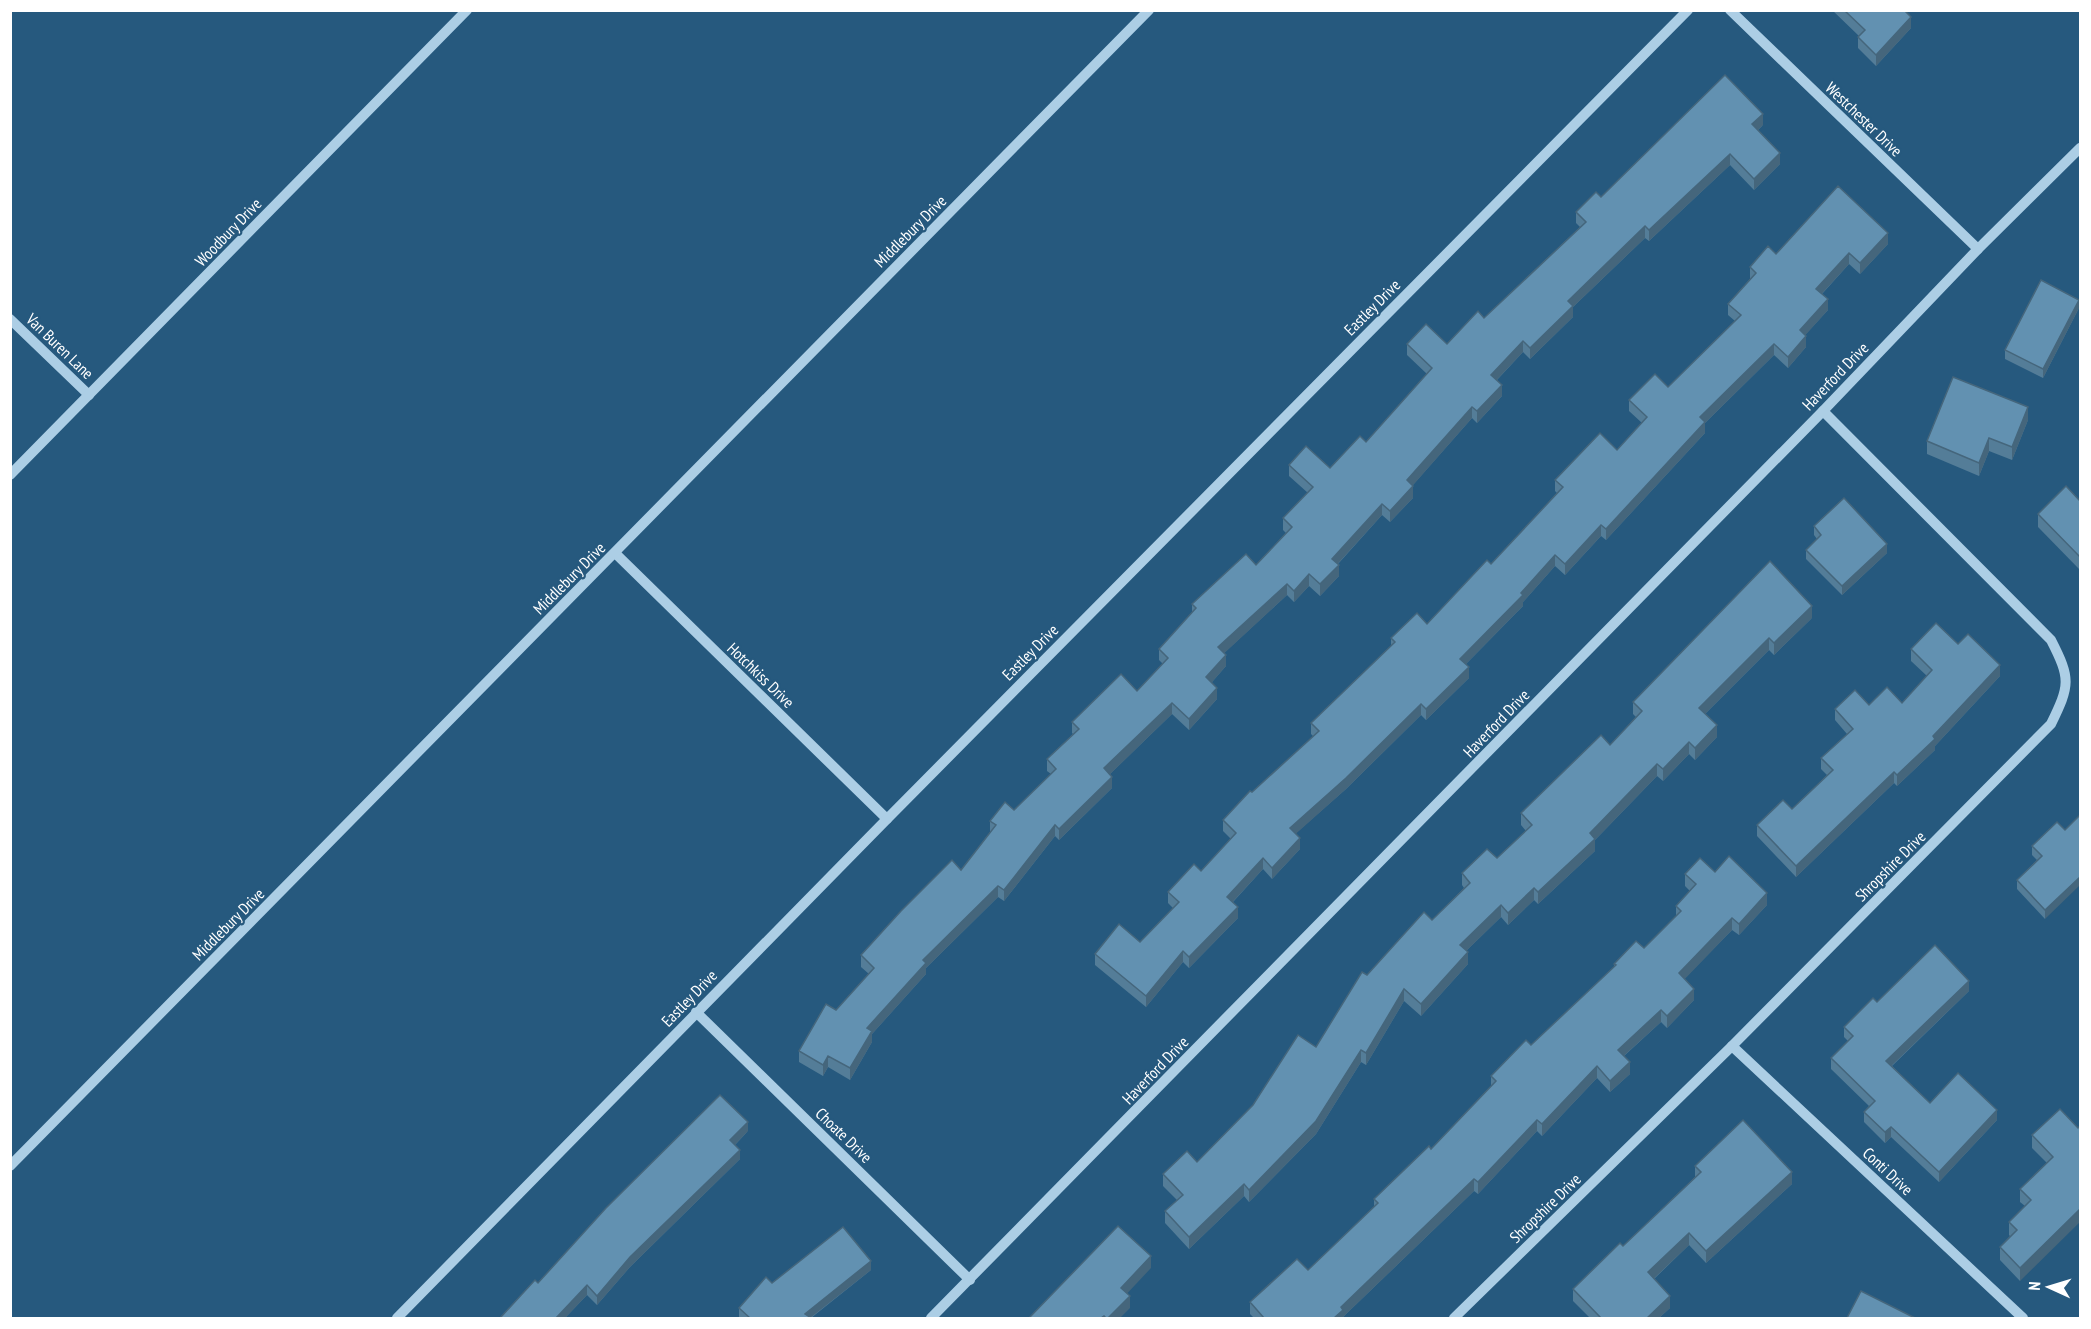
<svg xmlns="http://www.w3.org/2000/svg" width="2091" height="1329" viewBox="0 0 2091 1329" font-family="'PT Sans Narrow',sans-serif">
  <rect width="100%" height="100%" fill="#26597e"/>
  <g fill="none" stroke-linecap="round" stroke-linejoin="round">
    <g stroke="#accee5" stroke-width="10">
      <polyline points="1730,10 1978,249"/>
      <polyline points="10,319 89,395"/>
      <polyline points="10,475 467,10"/>
      <polyline points="615,553 887,819"/>
      <polyline points="696,1012 970,1280"/>
      <polyline points="1732,1046 2023,1318"/>
      <polyline points="10,1166 1149,10"/>
      <polyline points="397,1318 887,819 1688,10"/>
      <polyline points="931,1318 1823,411 1978,249 2080,148"/>
      <path d="M1454 1318 1732 1046 2051 724C2070 685 2071 679 2051 640L1823 411"/>
    </g>
  </g>
  <g fill="#547d98">
    <polygon points="1832,10 1904,10 1911,28 1876,66 1858,48 1858,37 1859,36"/>
    <polygon points="1763,125 1758,130 1780,164 1754,190 1730,165 1649,241 1645,238 1573,307 1573,317 1530,359 1523,352 1497,380 1502,396 1477,423 1472,418 1412,486 1413,498 1390,522 1382,515 1338,564 1339,576 1320,596 1309,586 1294,602 1287,595 1224,653 1226,666 1212,682 1217,699 1189,730 1172,714 1110,774 1112,788 1059,840 1055,836 1004,901 998,897 926,968 926,974 872,1034 872,1042 850,1080 828,1067 823,1076 799,1062 799,1051 869,974 861,967 861,955 961,870 990,832 990,821 1014,810 1051,774 1047,771 1047,759 1073,734 1072,733 1072,722 1137,691 1163,664 1159,660 1159,649 1192,613 1192,604 1256,565 1286,533 1283,530 1283,518 1308,493 1289,476 1289,465 1330,468 1366,442 1427,374 1407,355 1407,344 1447,344 1484,318 1580,227 1576,223 1576,212 1601,197"/>
    <polygon points="1888,244 1860,274 1849,264 1822,294 1828,310 1805,335 1806,347 1788,368 1774,355 1705,423 1705,433 1606,540 1601,536 1565,575 1555,566 1523,602 1523,606 1466,664 1469,678 1426,720 1421,715 1346,789 1296,833 1300,849 1272,879 1263,869 1233,902 1238,918 1189,968 1183,962 1146,1007 1095,965 1095,954 1140,942 1173,908 1168,903 1168,892 1201,871 1231,839 1223,831 1223,820 1252,792 1314,737 1311,734 1311,723 1391,646 1391,638 1427,624 1491,564 1557,493 1555,491 1555,480 1617,450 1642,423 1629,411 1629,400 1668,387 1735,321 1728,315 1728,304 1750,279 1750,267 1776,254"/>
    <polygon points="2079,308 2043,378 2005,359 2005,350"/>
    <polygon points="2028,420 2012,460 1989,451 1979,476 1927,454 1927,441"/>
    <polygon points="2080,501 2080,570 2038,527 2038,514"/>
    <polygon points="1814,526 1887,553 1842,595 1806,559 1806,550 1817,539 1814,535"/>
    <polygon points="1812,618 1774,655 1769,650 1705,714 1717,737 1695,760 1689,754 1663,781 1657,776 1595,840 1595,851 1538,904 1534,900 1508,925 1501,917 1466,951 1468,964 1421,1016 1404,1001 1366,1065 1361,1062 1316,1134 1249,1202 1244,1196 1189,1249 1165,1223 1165,1211 1177,1200 1163,1186 1163,1174 1197,1162 1316,1047 1367,975 1432,920 1464,888 1462,885 1462,873 1497,858 1526,831 1521,825 1521,813 1610,745 1636,717 1633,714 1633,702"/>
    <polygon points="1958,644 2000,676 1935,746 1935,750 1897,786 1894,783 1796,877 1757,836 1757,825 1792,809 1827,775 1821,769 1821,758 1847,734 1835,720 1835,709 1869,705 1902,703 1927,676 1911,661 1911,649"/>
    <polygon points="2057,822 2045,919 2017,889 2017,880 2037,860 2032,855 2032,846"/>
    <polygon points="1715,872 1767,905 1739,935 1732,930 1684,979 1694,1000 1667,1028 1661,1022 1624,1056 1630,1074 1610,1092 1597,1078 1542,1136 1537,1131 1478,1194 1474,1191 1343,1317 1343,1318 1254,1318 1250,1314 1250,1302 1308,1270 1374,1207 1374,1199 1431,1149 1491,1086 1491,1076 1531,1045 1614,967 1614,964 1644,948 1676,916 1676,906 1690,891 1685,886 1685,874"/>
    <polygon points="1969,991 1892,1066 1930,1103 1997,1120 1939,1182 1891,1137 1885,1143 1864,1122 1864,1112 1869,1106 1831,1069 1831,1058 1848,1041 1844,1037 1844,1027 1877,1002"/>
    <polygon points="2078,1128 2020,1281 2000,1260 2000,1247 2010,1236 2009,1235 2009,1222 2025,1206 2020,1202 2020,1189 2047,1163 2032,1148 2032,1135"/>
    <polygon points="748,1131 735,1145 740,1159 630,1267 597,1305 587,1295 565,1318 500,1318"/>
    <polygon points="1695,1166 1792,1184 1706,1263 1689,1245 1654,1279 1670,1308 1659,1318 1590,1318 1573,1301 1573,1289 1623,1246 1695,1177"/>
    <polygon points="871,1270 811,1318 741,1318 739,1317 739,1308 772,1283"/>
  </g>
  <g fill="#45667c">
    <polygon points="1911,17 1911,28 1876,66 1876,55"/>
    <polygon points="1763,114 1763,125 1752,136 1752,124"/>
    <polygon points="1780,153 1780,164 1754,190 1754,179"/>
    <polygon points="1730,154 1730,165 1649,241 1649,230"/>
    <polygon points="1645,226 1645,238 1573,307 1573,317 1530,359 1530,348 1568,301"/>
    <polygon points="1888,233 1888,244 1860,274 1860,263"/>
    <polygon points="1849,253 1849,264 1816,300 1816,289"/>
    <polygon points="1828,299 1828,310 1800,341 1800,330"/>
    <polygon points="2079,300 2079,308 2043,378 2043,369"/>
    <polygon points="1806,336 1806,347 1788,368 1788,357"/>
    <polygon points="1523,341 1523,352 1491,386 1491,375"/>
    <polygon points="1774,344 1774,355 1705,423 1705,433 1606,540 1606,529 1700,417"/>
    <polygon points="1502,385 1502,396 1477,423 1477,411"/>
    <polygon points="1472,407 1472,418 1407,492 1407,480"/>
    <polygon points="2028,407 2028,420 2012,460 2012,447"/>
    <polygon points="1989,438 1989,451 1979,476 1979,463"/>
    <polygon points="1413,486 1413,498 1390,522 1390,511"/>
    <polygon points="1382,504 1382,515 1332,570 1332,559"/>
    <polygon points="1601,525 1601,536 1565,575 1565,564"/>
    <polygon points="1887,544 1887,553 1842,595 1842,586"/>
    <polygon points="1555,555 1555,566 1523,602 1523,606 1460,670 1460,659"/>
    <polygon points="1339,565 1339,576 1320,596 1320,584"/>
    <polygon points="1309,574 1309,586 1294,602 1294,591"/>
    <polygon points="1287,584 1287,595 1218,659 1218,647"/>
    <polygon points="1812,606 1812,618 1774,655 1774,643"/>
    <polygon points="1769,638 1769,650 1699,720 1699,708"/>
    <polygon points="1226,655 1226,666 1206,689 1206,677"/>
    <polygon points="2000,665 2000,676 1935,746 1935,750 1897,786 1897,775"/>
    <polygon points="1469,667 1469,678 1426,720 1426,709"/>
    <polygon points="1217,688 1217,699 1189,730 1189,719"/>
    <polygon points="1172,703 1172,714 1104,780 1104,768"/>
    <polygon points="1421,704 1421,715 1346,789 1290,839 1290,828"/>
    <polygon points="1717,725 1717,737 1695,760 1695,748"/>
    <polygon points="1689,742 1689,754 1663,781 1663,769"/>
    <polygon points="1657,764 1657,776 1595,840 1595,851 1538,904 1538,892 1590,833"/>
    <polygon points="1894,772 1894,783 1796,877 1796,866"/>
    <polygon points="1112,777 1112,788 1059,840 1059,829"/>
    <polygon points="1055,825 1055,836 1004,901 1004,890"/>
    <polygon points="1300,838 1300,849 1272,879 1272,868"/>
    <polygon points="1263,858 1263,869 1227,908 1227,897"/>
    <polygon points="2080,877 2080,885 2045,919 2045,910"/>
    <polygon points="998,886 998,897 926,968 926,974 872,1034 872,1042 850,1080 850,1068 867,1028 923,960"/>
    <polygon points="1534,888 1534,900 1508,925 1508,913"/>
    <polygon points="1767,893 1767,905 1739,935 1739,924"/>
    <polygon points="1501,905 1501,917 1460,957 1460,945"/>
    <polygon points="1238,907 1238,918 1189,968 1189,957"/>
    <polygon points="1732,918 1732,930 1679,985 1679,973"/>
    <polygon points="1183,951 1183,962 1146,1007 1146,996"/>
    <polygon points="1468,952 1468,964 1421,1016 1421,1004"/>
    <polygon points="1969,981 1969,991 1886,1071 1886,1061"/>
    <polygon points="1404,989 1404,1001 1366,1065 1366,1053"/>
    <polygon points="1694,989 1694,1000 1667,1028 1667,1016"/>
    <polygon points="1661,1010 1661,1022 1618,1061 1618,1050"/>
    <polygon points="1361,1050 1361,1062 1316,1134 1249,1202 1249,1190"/>
    <polygon points="828,1056 828,1067 823,1076 823,1065"/>
    <polygon points="1630,1062 1630,1074 1610,1092 1610,1081"/>
    <polygon points="1597,1066 1597,1078 1542,1136 1542,1124"/>
    <polygon points="1997,1110 1997,1120 1939,1182 1939,1172"/>
    <polygon points="1537,1120 1537,1131 1478,1194 1478,1182"/>
    <polygon points="748,1122 748,1131 730,1150 730,1140"/>
    <polygon points="1891,1127 1891,1137 1885,1143 1885,1132"/>
    <polygon points="740,1150 740,1159 630,1267 597,1305 597,1296 630,1257"/>
    <polygon points="1792,1172 1792,1184 1706,1263 1706,1251"/>
    <polygon points="1474,1179 1474,1191 1343,1317 1343,1318 1334,1318 1341,1307"/>
    <polygon points="1244,1184 1244,1196 1189,1249 1189,1237"/>
    <polygon points="2080,1209 2080,1222 2020,1281 2020,1268"/>
    <polygon points="1689,1233 1689,1245 1648,1284 1648,1272"/>
    <polygon points="1151,1256 1151,1268 1121,1300 1121,1288"/>
    <polygon points="871,1261 871,1270 810,1318 805,1314"/>
    <polygon points="587,1285 587,1295 565,1318 556,1318"/>
    <polygon points="1130,1296 1130,1308 1120,1318 1108,1318"/>
    <polygon points="1670,1296 1670,1308 1659,1318 1647,1318"/>
  </g>
  <g fill="#6291b1" stroke="#45667c" stroke-width="1.5">
    <polygon points="1844,10 1904,10 1911,17 1876,55 1858,37 1865,30"/>
    <polygon points="1725,75 1763,114 1752,124 1780,153 1754,179 1730,154 1649,230 1645,226 1568,301 1573,306 1530,348 1523,341 1491,375 1502,385 1477,411 1472,407 1407,480 1413,486 1390,511 1382,504 1332,559 1339,565 1320,584 1309,574 1294,591 1287,584 1218,647 1226,655 1206,677 1217,688 1189,719 1172,703 1104,768 1112,777 1059,829 1055,825 1004,890 998,886 923,960 926,963 867,1028 872,1031 850,1068 828,1056 823,1065 799,1051 826,1004 836,1010 874,968 861,955 901,911 952,860 961,870 996,825 990,821 1005,802 1014,810 1056,769 1047,759 1079,729 1072,722 1121,674 1137,691 1168,658 1159,649 1196,608 1192,604 1246,554 1256,565 1292,527 1283,518 1313,487 1289,465 1306,446 1330,468 1360,436 1366,442 1432,368 1407,344 1426,324 1447,344 1478,311 1484,318 1586,222 1576,212 1596,192 1601,197"/>
    <polygon points="1838,186 1888,233 1860,263 1849,253 1816,289 1828,299 1800,330 1806,336 1788,357 1774,344 1700,417 1705,422 1606,529 1601,525 1565,564 1555,555 1521,593 1523,595 1460,659 1469,667 1426,709 1421,704 1346,778 1290,828 1300,838 1272,868 1263,858 1227,897 1238,907 1189,957 1183,951 1146,996 1095,954 1119,924 1140,942 1179,902 1168,892 1194,864 1201,871 1236,833 1223,820 1250,791 1252,792 1319,731 1311,723 1395,642 1391,638 1417,613 1427,624 1487,560 1491,564 1563,487 1555,480 1600,433 1617,450 1647,417 1629,400 1655,374 1668,387 1741,315 1728,304 1756,273 1750,267 1768,246 1776,254"/>
    <polygon points="2041,280 2079,300 2043,369 2005,350"/>
    <polygon points="1953,377 2028,407 2012,447 1989,438 1979,463 1927,441"/>
    <polygon points="2066,486 2080,501 2080,557 2038,514"/>
    <polygon points="1844,498 1887,544 1842,586 1806,550 1821,535 1814,526"/>
    <polygon points="1770,561 1812,606 1774,643 1769,638 1699,708 1717,725 1695,748 1689,742 1663,769 1657,764 1590,833 1595,839 1538,892 1534,888 1508,913 1501,905 1460,945 1468,952 1421,1004 1404,989 1366,1053 1361,1050 1316,1121 1249,1190 1244,1184 1189,1237 1165,1211 1183,1195 1163,1174 1187,1151 1197,1162 1253,1105 1298,1035 1316,1047 1362,972 1367,975 1424,912 1432,920 1470,883 1462,873 1487,849 1497,858 1532,825 1521,813 1601,735 1610,745 1642,711 1633,702"/>
    <polygon points="1936,623 1958,644 1968,634 2000,665 1933,736 1935,739 1897,775 1894,772 1796,866 1757,825 1783,800 1792,809 1833,770 1821,758 1853,729 1835,709 1855,690 1869,705 1887,687 1902,703 1932,670 1911,649"/>
    <polygon points="2080,815 2080,877 2045,910 2017,880 2042,856 2032,846 2057,822 2065,830"/>
    <polygon points="1729,856 1767,893 1739,924 1732,918 1679,973 1694,989 1667,1016 1661,1010 1618,1050 1630,1062 1610,1081 1597,1066 1542,1124 1537,1120 1478,1182 1474,1179 1341,1307 1343,1310 1334,1318 1264,1318 1250,1302 1297,1259 1308,1270 1378,1203 1374,1199 1429,1146 1431,1149 1496,1081 1491,1076 1526,1040 1531,1045 1616,965 1614,964 1636,941 1644,948 1681,911 1676,906 1696,884 1685,874 1700,858 1715,872"/>
    <polygon points="1935,945 1969,981 1886,1061 1930,1103 1958,1073 1997,1110 1939,1172 1891,1127 1885,1132 1864,1112 1875,1101 1831,1058 1853,1036 1844,1027 1873,998 1877,1002"/>
    <polygon points="720,1095 748,1122 730,1140 740,1150 630,1257 597,1296 587,1285 556,1318 500,1318 535,1280 538,1283 606,1208"/>
    <polygon points="2060,1109 2078,1128 2080,1126 2080,1209 2020,1268 2000,1247 2017,1230 2009,1222 2031,1200 2020,1189 2053,1157 2032,1135"/>
    <polygon points="1743,1120 1792,1172 1706,1251 1689,1233 1648,1272 1670,1296 1647,1318 1601,1318 1573,1289 1620,1243 1623,1246 1701,1172 1695,1166"/>
    <polygon points="1118,1226 1151,1256 1121,1288 1130,1296 1108,1318 1106,1318 1104,1316 1101,1318 1029,1318"/>
    <polygon points="843,1227 871,1261 805,1314 811,1318 750,1318 739,1308 766,1277 772,1283"/>
    <polygon points="1861,1291 1915,1318 1847,1318"/>
  </g>
  <g text-anchor="middle" dominant-baseline="central" stroke-width="4.5" stroke-linejoin="round" paint-order="stroke">
    <g font-size="16" fill="#fff" stroke="#26597e">
      <text transform="translate(1864 119) rotate(44)">Westchester Drive</text>
      <text transform="translate(910 231) rotate(-45)">Middlebury Drive</text>
      <text transform="translate(228 232) rotate(-46)">Woodbury Drive</text>
      <text transform="translate(1372 307) rotate(-45)">Eastley Drive</text>
      <text transform="translate(60 346) rotate(44)">Van Buren Lane</text>
      <text transform="translate(1835 376) rotate(-46)">Haverford Drive</text>
      <text transform="translate(569 578) rotate(-45)">Middlebury Drive</text>
      <text transform="translate(1030 652) rotate(-45)">Eastley Drive</text>
      <text transform="translate(761 675) rotate(44)">Hotchkiss Drive</text>
      <text transform="translate(1496 723) rotate(-46)">Haverford Drive</text>
      <text transform="translate(1890 866) rotate(-45)">Shropshire Drive</text>
      <text transform="translate(228 924) rotate(-45)">Middlebury Drive</text>
      <text transform="translate(689 998) rotate(-46)">Eastley Drive</text>
      <text transform="translate(1155 1070) rotate(-46)">Haverford Drive</text>
      <text transform="translate(844 1135) rotate(44)">Choate Drive</text>
      <text transform="translate(1888 1171) rotate(43)">Conti Drive</text>
      <text transform="translate(1545 1208) rotate(-44)">Shropshire Drive</text>
    </g>
  </g>
  <rect width="2091" height="1329" fill="none" stroke="#ffffff" stroke-width="24"/>
  <g transform="translate(2049 1287) rotate(274)" stroke="#26597e" stroke-width="4.5" paint-order="stroke">
  <path d="M0-4.5L10 22L0 15L-10 22Z" fill="#ffffff"/>
  <text y="-9" font-size="16" font-weight="bold" text-anchor="middle" fill="#ffffff">N</text>
  </g>
</svg>
